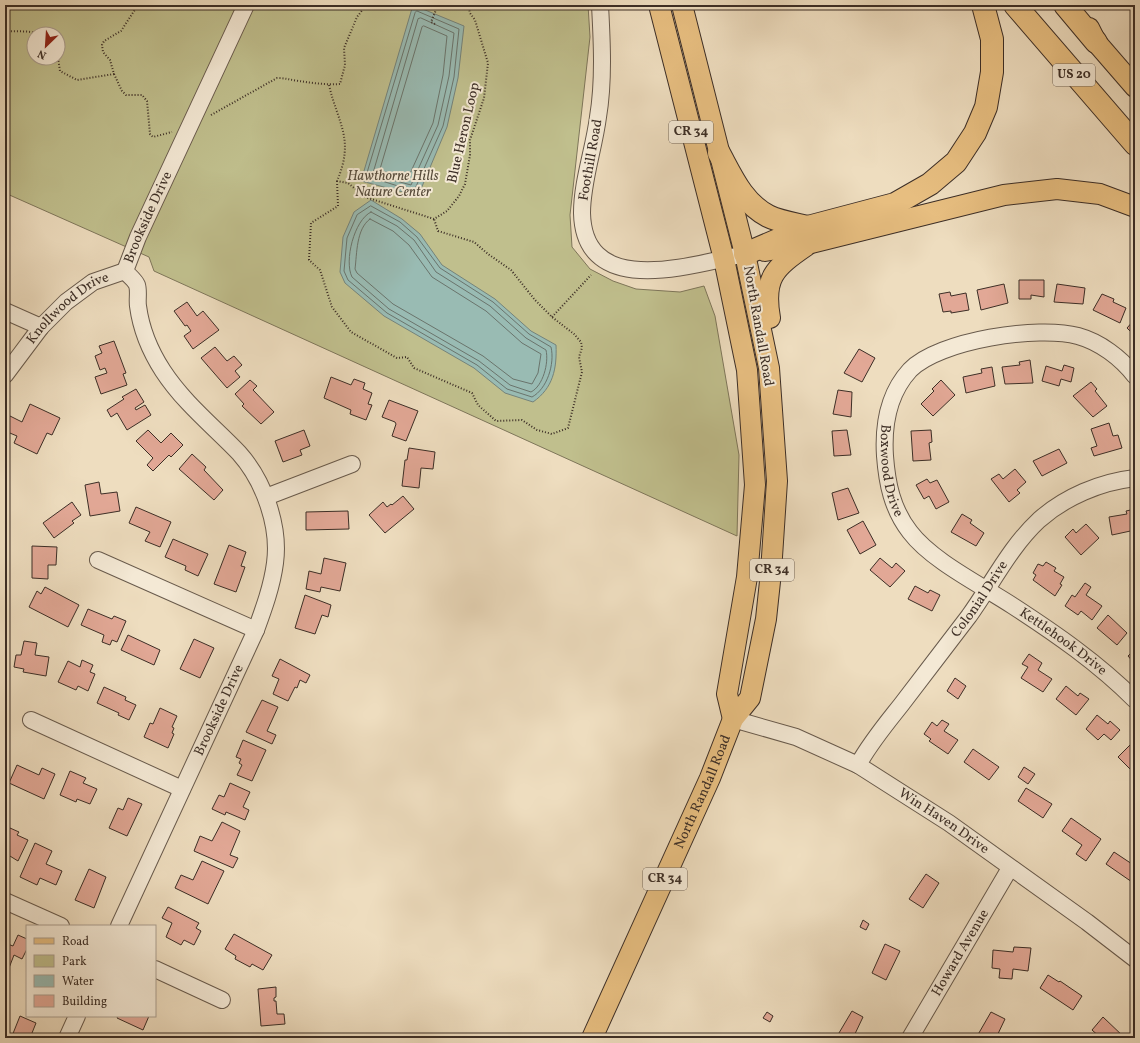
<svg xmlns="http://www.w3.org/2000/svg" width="1140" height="1043" viewBox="0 0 1140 1043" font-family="Vollkorn,serif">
  <rect width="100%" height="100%" fill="#eeddbf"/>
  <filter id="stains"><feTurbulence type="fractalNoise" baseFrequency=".005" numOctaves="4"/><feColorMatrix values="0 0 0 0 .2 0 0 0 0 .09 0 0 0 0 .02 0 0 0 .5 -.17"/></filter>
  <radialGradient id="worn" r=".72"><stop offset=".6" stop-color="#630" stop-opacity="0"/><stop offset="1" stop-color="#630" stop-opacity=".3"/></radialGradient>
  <path fill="#c0bf8d" stroke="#7e765a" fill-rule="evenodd" d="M5 5H588L590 37 570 215 572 247 590 269 613 281 636 289 680 292 704 286 715 316 739 455 737 536 154 271 149 257 5 193ZM34 34H58V58H34Z"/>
  <g fill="#99bbb3" stroke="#74837b">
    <polygon points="413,5 464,26 458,78 447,127 418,196 361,181"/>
    <path d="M371 200 402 219 420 234 442 265 495 299 531 331 556 345C557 369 553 388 533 402L505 393 474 368 384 316 345 283 340 272 343 237 354 212Z"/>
  </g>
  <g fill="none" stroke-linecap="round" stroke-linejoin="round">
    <g stroke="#6a746c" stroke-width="1">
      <polygon points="417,11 459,29 454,77 443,126 414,191 366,176 415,13"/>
      <polygon points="421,18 454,33 449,76 438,125 411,185 374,175 373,173 418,19"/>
      <polygon points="424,26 447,36 443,75 433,123 408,178 381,171 380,169 422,27"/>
      <path d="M371 206 400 222 417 237 440 268 493 302 529 334 551 347C555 364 547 389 532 397L507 389 477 365 387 313 348 280 344 271 347 238 357 215Z"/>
      <path d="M371 212 397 226 414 240 436 272 490 306 526 338 546 350C549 363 543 386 531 392L510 385 479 361 389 309 352 277C344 261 354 220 371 212Z"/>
      <path d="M370 219 393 231 409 245 432 277 486 311 522 343 541 354 538 373 532 384 513 379 483 356 393 304 357 273 355 269C357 254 356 229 370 219Z"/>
    </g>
  </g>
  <g fill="#e2a896" stroke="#3c2e26">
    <polygon points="1019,280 1044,280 1044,297 1031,295 1031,299 1019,299"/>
    <polygon points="1004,284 1008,303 981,310 977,290"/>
    <polygon points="1057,284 1085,288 1083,304 1054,302"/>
    <polygon points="950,292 951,296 966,293 969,310 951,313 951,311 943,312 939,294"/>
    <polygon points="1102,294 1114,299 1113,302 1126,308 1120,323 1093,310"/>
    <polygon points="187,302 197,316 203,311 219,330 193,349 184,336 191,331 187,325 185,326 174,311"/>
    <polygon points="1135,319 1135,336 1127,328"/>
    <polygon points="114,341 126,373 123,374 127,385 101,394 95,377 107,373 105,368 100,370 95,356 102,353 99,346"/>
    <polygon points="215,347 227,361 234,356 242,365 235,371 240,377 227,388 201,358"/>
    <polygon points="859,349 875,358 862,382 844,373"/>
    <polygon points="1030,360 1033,383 1005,384 1002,367 1020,365 1019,362"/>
    <polygon points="1064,365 1074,368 1071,382 1061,379 1059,386 1042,381 1046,366 1062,371"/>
    <polygon points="992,367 995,386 966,393 963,377 982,373 981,369"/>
    <polygon points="331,377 351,385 354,379 365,383 363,389 372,393 368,404 372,405 366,420 350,414 351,410 324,398"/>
    <polygon points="250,380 257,386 253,390 274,412 261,424 242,406 244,404 235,394"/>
    <polygon points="941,380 955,395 933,416 921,404 934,391 932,389"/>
    <polygon points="1091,382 1097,389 1095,391 1107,406 1093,417 1073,396"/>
    <polygon points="136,389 144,402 135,408 136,410 145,405 151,415 127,430 117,413 111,417 107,410 124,399 122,397"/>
    <polygon points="838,390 852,392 851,417 833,414"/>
    <polygon points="389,400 418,411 406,441 392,436 396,424 395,422 382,417"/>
    <polygon points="30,404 60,418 52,435 47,433 37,454 14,443 17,436 5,431 10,416 22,422"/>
    <polygon points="1109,423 1113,436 1118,435 1122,448 1094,456 1091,448 1097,446 1091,429"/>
    <polygon points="148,430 161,443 171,433 183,445 171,457 169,455 153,471 147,465 153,458 136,441"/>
    <polygon points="304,430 310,446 300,450 302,455 283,462 275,441"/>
    <polygon points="847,430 851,455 834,456 832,431"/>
    <polygon points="931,430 932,442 929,443 931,460 913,461 911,431"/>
    <polygon points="409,448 435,452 433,469 421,468 419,488 402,486 405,460 407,460"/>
    <polygon points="1059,449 1067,463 1042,476 1033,461"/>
    <polygon points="192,454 206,467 204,470 223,490 214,500 179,469"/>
    <polygon points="1015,469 1026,482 1017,490 1020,493 1009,502 991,479 999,474 1003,479"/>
    <polygon points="927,479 930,483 937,480 949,502 936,509 929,496 924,499 916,485"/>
    <polygon points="99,482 101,494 117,492 120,511 90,516 85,485"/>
    <polygon points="848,488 859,513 838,520 832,493"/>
    <polygon points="403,496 414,509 385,533 369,515 383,502 387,507 391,504 392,505"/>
    <polygon points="72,502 81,515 72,521 74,523 54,538 43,523"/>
    <polygon points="136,507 171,522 160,547 145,541 150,532 129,523"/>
    <polygon points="1135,509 1135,530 1112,535 1109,517 1127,514 1126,511"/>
    <polygon points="348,511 349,529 306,530 306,512"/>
    <polygon points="962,514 972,520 970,523 984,533 976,546 951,532"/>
    <polygon points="863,521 876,545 860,554 847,530"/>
    <polygon points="1086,524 1099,538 1081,555 1065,537 1073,529 1076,533"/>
    <polygon points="173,539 208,554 198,576 185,570 186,566 165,557"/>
    <polygon points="229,545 246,552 241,566 245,567 236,592 214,584"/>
    <polygon points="32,546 57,547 56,565 48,565 48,579 32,578"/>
    <polygon points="324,558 346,563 340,591 321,587 320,592 306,589 309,571 321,574"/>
    <polygon points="880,558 892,568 896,563 905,571 890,587 870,570"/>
    <polygon points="1046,562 1056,568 1054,571 1064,577 1060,584 1062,585 1055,596 1033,580 1036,575 1033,573 1038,564 1043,566"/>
    <polygon points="1085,583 1091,587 1086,595 1102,606 1092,620 1081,611 1078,615 1065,606 1072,595 1075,597"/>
    <polygon points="915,586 928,593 930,590 940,595 932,611 908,599"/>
    <polygon points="45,587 79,605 68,627 29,607 37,591 41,594"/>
    <polygon points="305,595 331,605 328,617 322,615 315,634 295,628"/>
    <polygon points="88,609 112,619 114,616 126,621 117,642 112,640 110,645 102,642 104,635 81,625"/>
    <polygon points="1108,615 1127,633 1117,645 1097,628"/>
    <polygon points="128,635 160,650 154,665 121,650"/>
    <polygon points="194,639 214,648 200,678 180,669"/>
    <polygon points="24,641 37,643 35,655 49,657 46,676 23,672 24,669 14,667 16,655 21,655"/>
    <polygon points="1135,649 1135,664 1128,656"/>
    <polygon points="1029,654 1042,663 1038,670 1052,679 1043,692 1021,678 1028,667 1022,664"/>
    <polygon points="280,659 310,675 306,683 300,680 297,688 295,687 288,701 273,694 279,679 272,676"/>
    <polygon points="82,660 93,665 90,672 95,674 88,691 78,686 76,690 58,682 68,661 80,667"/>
    <polygon points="955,678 966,686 958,699 947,691"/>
    <polygon points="1066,686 1078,696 1080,693 1089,699 1076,715 1056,699"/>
    <polygon points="104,687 126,697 125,700 136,705 129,720 118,715 119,713 97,703"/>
    <polygon points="262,700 278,707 267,731 276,735 272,744 246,732"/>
    <polygon points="160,708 177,716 172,727 174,728 172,733 174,734 168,748 144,737 150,723 153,724"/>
    <polygon points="1097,715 1108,724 1110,721 1120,730 1111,740 1104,734 1098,740 1086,729"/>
    <polygon points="942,720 949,724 944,731 958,740 948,754 929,741 931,739 924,734 932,722 937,726"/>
    <polygon points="243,740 266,750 252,781 237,775 242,765 239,763 241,759 236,757"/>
    <polygon points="1132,743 1135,746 1135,774 1118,757"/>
    <polygon points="973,749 999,767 989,780 964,762"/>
    <polygon points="17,765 39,775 42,768 55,774 44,799 9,783"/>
    <polygon points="1024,767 1035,774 1028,784 1018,777"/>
    <polygon points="70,771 86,778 83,783 97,789 90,804 77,799 76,802 60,795"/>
    <polygon points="230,783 250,792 243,807 249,810 245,820 226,812 225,815 212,809 219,795 224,797"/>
    <polygon points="1026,788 1052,804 1043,818 1018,801"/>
    <polygon points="128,798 142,804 127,836 109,828 118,808 123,810"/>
    <polygon points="1071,818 1101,839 1086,861 1076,854 1082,845 1062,831"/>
    <polygon points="222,822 240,831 230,855 238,858 233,868 194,851 200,836 212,841"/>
    <polygon points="10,828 19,832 17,835 28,840 18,861 5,853 5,835 7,835"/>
    <polygon points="35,843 52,851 46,864 62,871 56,885 40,878 37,885 20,877"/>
    <polygon points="1114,852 1135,866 1135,879 1132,882 1106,864"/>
    <polygon points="202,861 224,871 208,904 175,888 181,875 193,880"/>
    <polygon points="89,869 106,877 94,908 75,900"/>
    <polygon points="926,874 939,883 923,908 909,899"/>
    <polygon points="168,907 199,923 196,928 201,931 194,945 184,940 181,945 166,937 172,923 162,918"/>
    <polygon points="863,920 869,924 866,930 860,927"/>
    <polygon points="234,934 272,955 263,970 252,964 250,967 235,959 236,956 225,949"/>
    <polygon points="18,935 27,939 27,949 22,959 14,955 9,968 5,966 5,943 13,946"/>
    <polygon points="885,944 900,951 886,980 872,973"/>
    <polygon points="1014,947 1031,948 1028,971 1013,969 1012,979 999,978 1000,969 992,968 993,950 1013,952"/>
    <polygon points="1048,975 1059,982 1060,981 1082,996 1073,1010 1040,988"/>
    <polygon points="276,987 276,997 274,998 274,1001 276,1001 277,1014 284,1014 285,1024 261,1026 258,989"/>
    <polygon points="852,1011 863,1017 853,1038 836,1038"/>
    <polygon points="767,1012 773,1016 770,1022 763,1018"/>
    <polygon points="991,1012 1005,1019 996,1038 976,1038"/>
    <polygon points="20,1016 36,1023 30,1038 12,1036"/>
    <polygon points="118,1016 149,1016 143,1030 117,1018"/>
    <polygon points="1103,1017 1125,1038 1101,1038 1092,1030"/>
  </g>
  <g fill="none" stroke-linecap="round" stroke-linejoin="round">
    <defs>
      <g id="minor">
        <path d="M600 5C602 42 604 81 598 117 594 149 582 181 582 213 584 297 685 267 736 256"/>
        <polyline points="5,311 41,327"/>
        <path id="s1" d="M5 375 41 327 66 302 93 282 125 271"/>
        <path id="s2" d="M1135 376C1121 358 1100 342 1078 336 1039 325 939 340 910 370 888 394 883 425 885 456 887 483 892 509 910 532 932 561 981 585 1013 606 1056 634 1098 663 1135 700"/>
        <polyline points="266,497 352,464"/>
        <polyline points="98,560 256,630"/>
        <path id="s3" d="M733 719 796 737 858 765 949 823 1087 922 1135 959"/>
        <polyline points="31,720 182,789"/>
        <path id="s4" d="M858 765C870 743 886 724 901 705 924 675 946 646 969 616 992 584 1010 547 1039 520 1065 497 1100 482 1135 478"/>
        <polyline points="5,901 61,926"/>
        <path id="s5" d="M119 926 256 630C264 608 272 586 275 563 280 526 264 481 239 453 213 426 184 403 163 371 150 351 141 329 138 306 137 300 139 291 137 285 135 280 128 275 125 271L138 237 246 5"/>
        <polyline points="155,969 222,1000"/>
        <polyline points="67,1038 77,1016"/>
        <path id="s6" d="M910 1038 1010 868"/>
      </g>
      <g id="major">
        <polyline points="659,5 724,259 747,370 755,485 747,577 727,694 733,719"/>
        <polyline points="1089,28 1096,42 1135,87"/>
        <polyline points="765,251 811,243 1004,195 1057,189 1100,194 1135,207"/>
        <path d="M770 318C763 278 774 268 806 246"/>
        <path id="s7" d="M592 1038 710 778 733 719 750 698 766 619 771 572 777 481 769 368 745 254 682 5"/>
      </g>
      <g id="highway">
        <polyline points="1015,5 1135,144"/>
        <polyline points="1065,5 1096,42"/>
        <path d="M719 153C732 177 743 203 768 216 780 222 795 224 808 227"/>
        <polyline points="745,254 808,227 895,204 930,184 956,162 975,133 986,107 992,72 992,39 983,5"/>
      </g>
    </defs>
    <use href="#minor" stroke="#685a4c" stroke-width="18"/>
    <use href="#major" stroke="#3c2e26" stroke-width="22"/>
    <use href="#highway" stroke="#3c2e26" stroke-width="24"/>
    <g stroke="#3c2e26" stroke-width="2" stroke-dasharray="1 2" stroke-linecap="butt">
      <polyline points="435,24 431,22 438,5"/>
      <path d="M5 31C16 32 29 30 38 34"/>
      <polyline points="58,58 60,71 77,80 114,74 110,60 103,52 102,45 104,41 121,31 138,5"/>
      <polyline points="114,74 122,91 126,95 142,95 147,101 150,134 153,137 172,132"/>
      <path d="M329 85C338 124 355 139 337 181L348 183 365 197 434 219 447 211 459 196 465 184 470 155V140L484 98 488 63 475 20 470 13 468 5"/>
      <path d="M211 115 277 78C285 78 291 80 299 81 312 83 326 85 340 84L345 65 344 48 357 17 364 8 369 5"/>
      <polyline points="337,181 338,206 311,223 309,260 320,270 332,307 351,332 397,358 407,357 414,368 472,393 478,405 496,421 522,420 537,430 552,434 568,428 582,372 579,357 582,348 581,342 574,334 552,317 535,300 511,270 488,254 474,242 438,231 434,219"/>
      <polyline points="552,317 591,275"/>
    </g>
    <use href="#minor" stroke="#f4e9d5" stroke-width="16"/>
    <use href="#major" stroke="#e7be80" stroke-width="20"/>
    <use href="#highway" stroke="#e7be80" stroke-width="22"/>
  </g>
  <g text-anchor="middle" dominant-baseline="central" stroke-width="4" stroke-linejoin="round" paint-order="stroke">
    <g fill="#f4e9d5" stroke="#73665a" stroke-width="1">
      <rect x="1053" y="64" width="42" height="22" rx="3"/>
      <rect x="669" y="121" width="44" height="22" rx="3"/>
      <rect x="750" y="559" width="44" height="22" rx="3"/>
      <rect x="643" y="868" width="44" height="22" rx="3"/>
    </g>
    <g font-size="13" font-weight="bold" fill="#3c2e26">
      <text x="1074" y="75">US 20</text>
      <text x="691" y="132">CR 34</text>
      <text x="772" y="570">CR 34</text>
      <text x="665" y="879">CR 34</text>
    </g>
    <g font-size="14" fill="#3c2e26" stroke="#f4e9d5">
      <text transform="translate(464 133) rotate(-77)">Blue Heron Loop</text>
      <text transform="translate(591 160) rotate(-80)">Foothill Road</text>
      <text stroke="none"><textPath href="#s5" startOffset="795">Brookside Drive</textPath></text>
      <text stroke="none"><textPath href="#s1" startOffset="93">Knollwood Drive</textPath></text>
      <text transform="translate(758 326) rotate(80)">North Randall Road</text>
      <text stroke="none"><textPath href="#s2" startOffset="354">Boxwood Drive</textPath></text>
      <text stroke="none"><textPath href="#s4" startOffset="206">Colonial Drive</textPath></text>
      <text stroke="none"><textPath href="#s2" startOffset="609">Kettlehook Drive</textPath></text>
      <text stroke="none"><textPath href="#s5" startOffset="238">Brookside Drive</textPath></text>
      <text stroke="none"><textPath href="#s7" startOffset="270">North Randall Road</textPath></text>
      <text stroke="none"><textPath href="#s3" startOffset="236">Win Haven Drive</textPath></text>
      <text stroke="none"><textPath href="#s6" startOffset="99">Howard Avenue</textPath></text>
    </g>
    <g font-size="14" font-style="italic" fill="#564b3b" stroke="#f4e9d5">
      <text x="393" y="176">Hawthorne Hills<tspan x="393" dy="16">Nature Center</tspan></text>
    </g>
  </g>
  <rect width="1140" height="1043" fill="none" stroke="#eeddbf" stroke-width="20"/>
  <rect x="6" y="6" width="1128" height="1031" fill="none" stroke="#3c2e26" stroke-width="2"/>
  <rect x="10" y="10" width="1120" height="1023" fill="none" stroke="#3c2e26"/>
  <rect x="26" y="925" width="130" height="92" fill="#f4e9d5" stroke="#aa9e8f"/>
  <rect x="34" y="938" width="20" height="6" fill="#e7be80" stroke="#aa9e8f"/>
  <text x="62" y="945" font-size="12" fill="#3c2e26">Road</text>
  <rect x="34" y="955" width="20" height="12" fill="#c0bf8d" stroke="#aa9e8f"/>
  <text x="62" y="965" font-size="12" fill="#3c2e26">Park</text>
  <rect x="34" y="975" width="20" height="12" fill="#99bbb3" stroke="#aa9e8f"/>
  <text x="62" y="985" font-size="12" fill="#3c2e26">Water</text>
  <rect x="34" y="995" width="20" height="12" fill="#e2a896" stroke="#aa9e8f"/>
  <text x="62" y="1005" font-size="12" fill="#3c2e26">Building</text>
  <g transform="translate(46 46) rotate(205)"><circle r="19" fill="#f4e9d5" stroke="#aa9e8f"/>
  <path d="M0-3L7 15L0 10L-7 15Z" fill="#8f2418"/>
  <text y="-6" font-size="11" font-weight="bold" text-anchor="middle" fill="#3c2e26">N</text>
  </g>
  <rect width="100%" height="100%" filter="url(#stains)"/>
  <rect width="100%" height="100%" fill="url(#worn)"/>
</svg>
